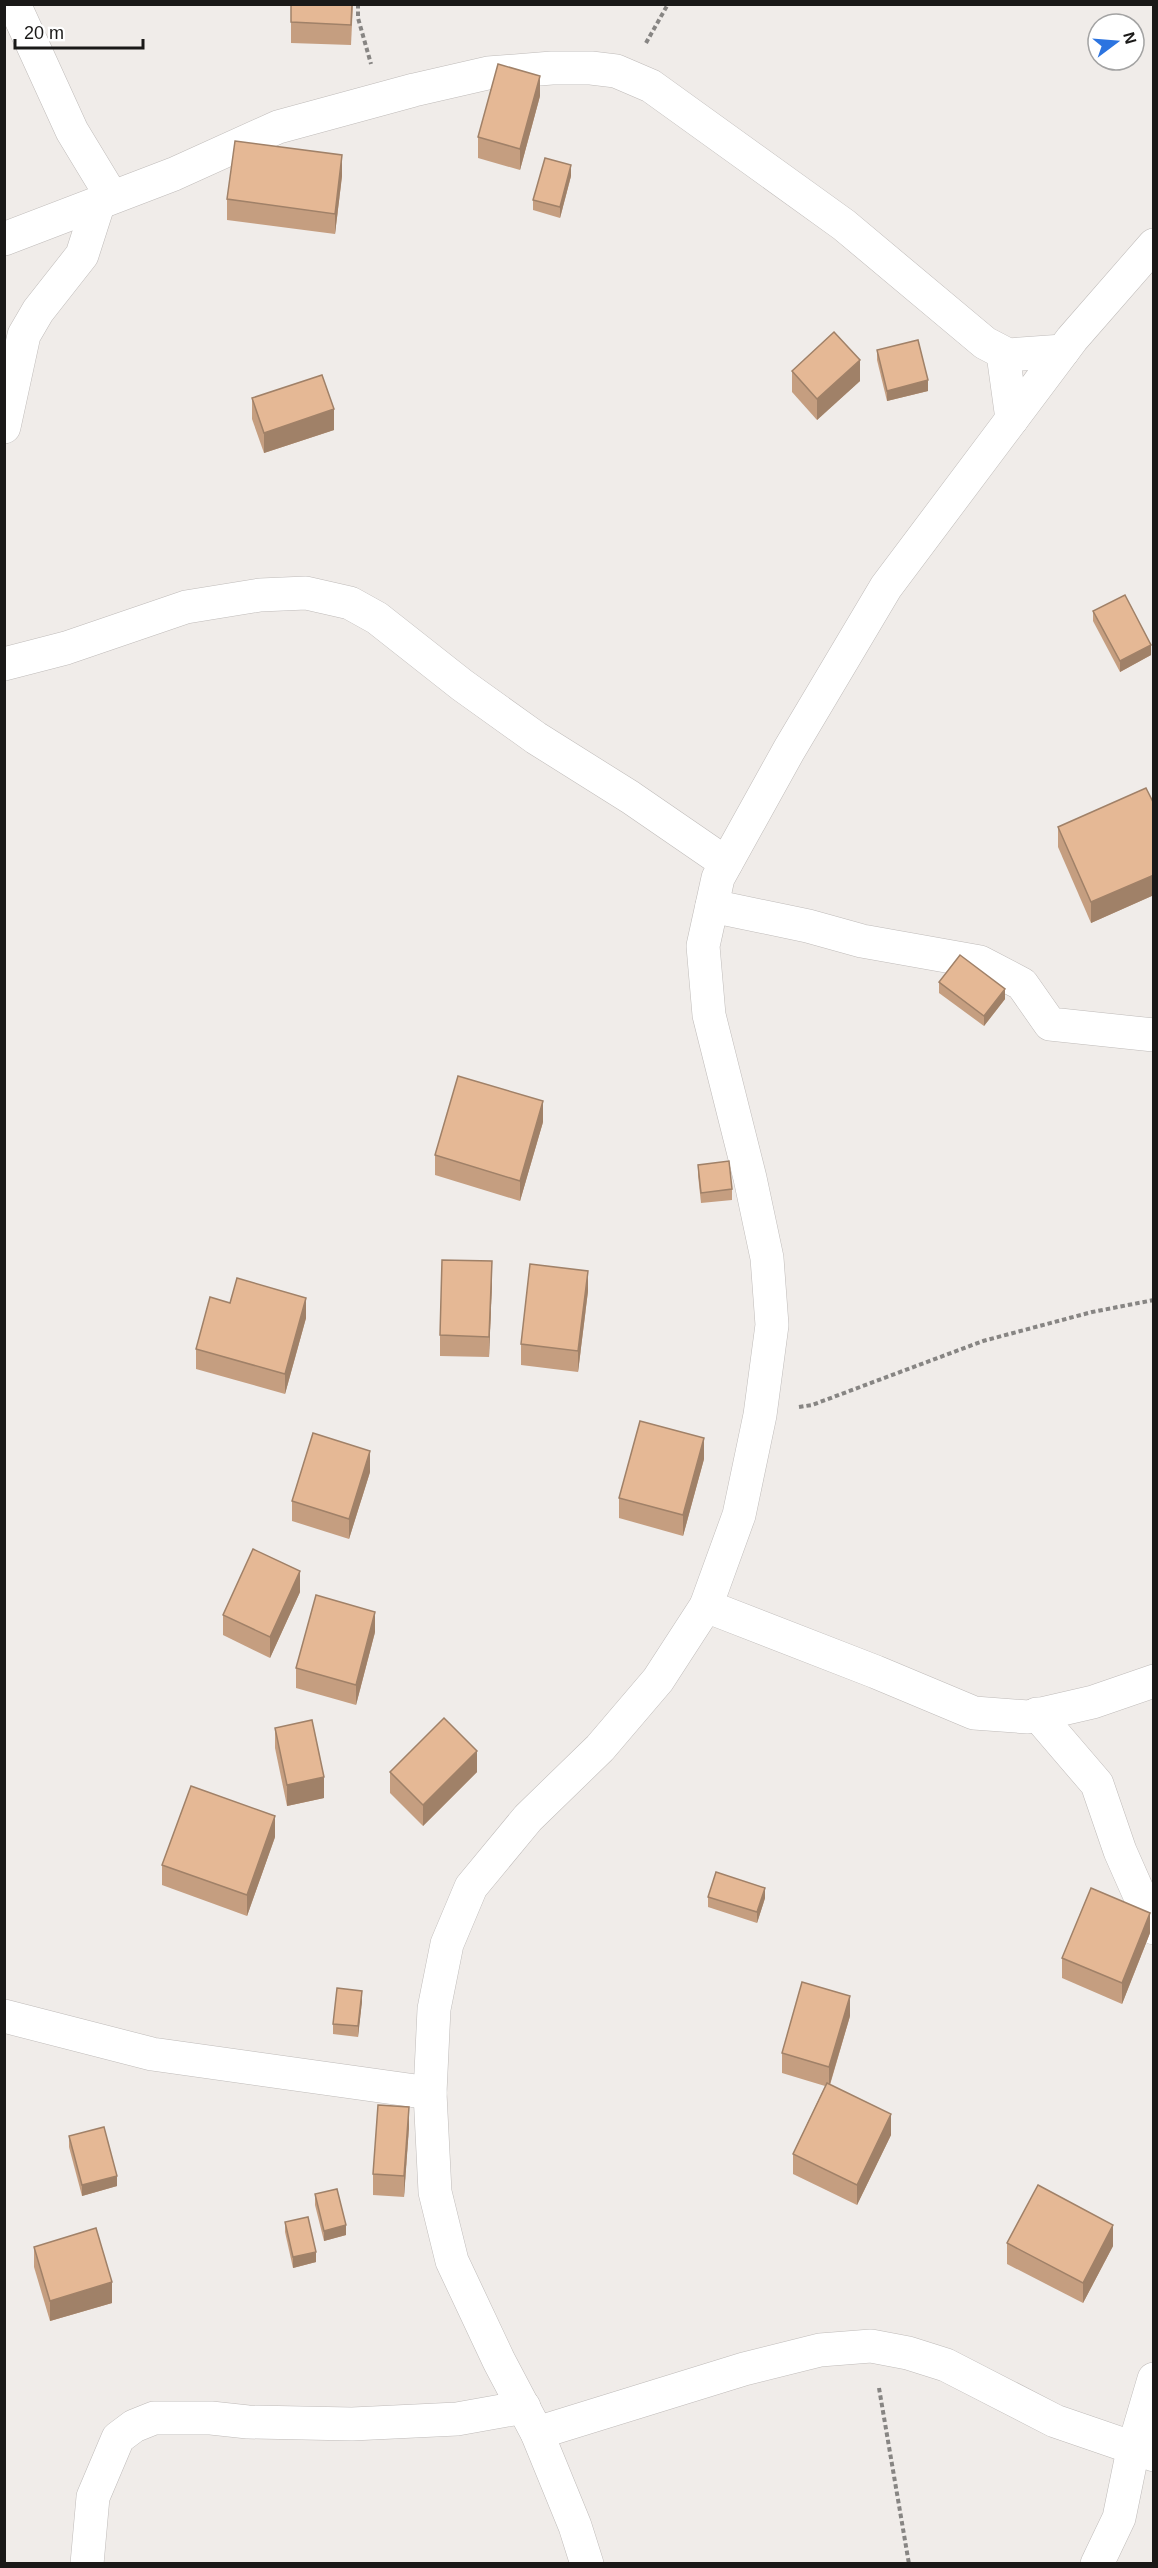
<svg xmlns="http://www.w3.org/2000/svg" width="1158" height="2568" viewBox="0 0 1158 2568" font-family="Helvetica,sans-serif">
  <rect width="100%" height="100%" fill="#f0ece9"/>
  <g fill="none" stroke-linecap="round" stroke-linejoin="round">
    <defs>
      <g id="minor">
        <polyline points="14,4 72,131 112,197"/>
        <polyline points="4,239 174,174 278,127 414,90 488,73 552,68 591,68 616,71 651,86 844,225 985,343 1008,355 1063,351"/>
        <polyline points="1003,354 1012,419"/>
        <polyline points="4,427 24,335 38,311 82,255 99,202"/>
        <polyline points="4,664 66,648 186,607 260,595 306,593 350,603 377,618 462,685 536,738 630,797 726,863"/>
        <polyline points="712,906 808,926 862,941 980,962 1022,984 1050,1024 1154,1035"/>
        <polyline points="706,1606 876,1672 974,1713 1028,1717 1093,1702 1154,1681"/>
        <polyline points="1037,1714 1097,1784 1120,1851 1154,1928"/>
        <polyline points="4,2016 152,2054 430,2093"/>
        <polyline points="537,2433 744,2369 820,2350 871,2346 908,2353 946,2365 1055,2421 1154,2455"/>
        <polyline points="87,2564 93,2497 118,2438 134,2426 154,2418 211,2418 248,2422 352,2424 457,2419 524,2407"/>
        <polyline points="587,2564 575,2526 537,2433 499,2361 452,2261 435,2192 430,2093 434,2009 447,1944 471,1887 528,1818 600,1748 658,1680 706,1606 739,1515 760,1415 772,1325 767,1258 750,1178 709,1015 703,946 718,878 789,750 886,587 1072,339 1154,245"/>
        <polyline points="1097,2564 1119,2518 1133,2450 1154,2379"/>
      </g>
    </defs>
    <use href="#minor" stroke="#bfbbb9" stroke-width="34"/>
    <g stroke="#878583" stroke-width="4" stroke-dasharray="4.5 3" stroke-linecap="butt">
      <polyline points="358,4 358,18 371,64"/>
      <polyline points="646,43 668,4"/>
      <polyline points="799,1407 812,1405 983,1341 1092,1312 1154,1300"/>
      <polyline points="879,2388 909,2564"/>
    </g>
    <use href="#minor" stroke="#fff" stroke-width="33"/>
  </g>
  <g fill="#c59e80">
    <polygon points="353,4 351,45 291,43 291,22"/>
    <polygon points="540,96 520,170 478,158 478,137"/>
    <polygon points="342,176 335,234 227,220 227,199"/>
    <polygon points="571,176 560,218 533,210 533,200"/>
    <polygon points="877,350 928,391 887,401 877,360"/>
    <polygon points="792,371 860,381 817,420 792,392"/>
    <polygon points="252,398 334,430 264,453 252,419"/>
    <polygon points="1093,611 1151,655 1120,672 1093,621"/>
    <polygon points="1154,804 1154,895 1091,923 1058,847 1058,827"/>
    <polygon points="939,982 1005,999 984,1026 939,993"/>
    <polygon points="543,1122 520,1201 435,1175 435,1155"/>
    <polygon points="698,1165 732,1189 732,1200 701,1203 698,1175"/>
    <polygon points="492,1282 489,1357 440,1356 440,1335"/>
    <polygon points="588,1291 578,1372 521,1365 521,1344"/>
    <polygon points="230,1303 306,1318 285,1394 196,1369 196,1349"/>
    <polygon points="704,1459 683,1536 619,1518 619,1498"/>
    <polygon points="370,1472 349,1539 292,1521 292,1501"/>
    <polygon points="300,1592 270,1658 223,1635 223,1615"/>
    <polygon points="375,1632 356,1705 296,1688 296,1668"/>
    <polygon points="275,1728 324,1798 287,1806 275,1748"/>
    <polygon points="390,1772 477,1772 423,1826 390,1793"/>
    <polygon points="275,1837 247,1916 162,1885 162,1865"/>
    <polygon points="708,1897 765,1898 757,1923 708,1907"/>
    <polygon points="1150,1933 1122,2004 1062,1978 1062,1958"/>
    <polygon points="362,2001 358,2037 333,2034 333,2024"/>
    <polygon points="850,2016 830,2085 891,2135 857,2205 793,2174 793,2154 825,2086 782,2073 782,2053"/>
    <polygon points="409,2127 404,2197 373,2195 373,2174"/>
    <polygon points="69,2136 117,2186 82,2196 69,2147"/>
    <polygon points="315,2194 346,2235 324,2241 315,2205"/>
    <polygon points="285,2222 316,2262 293,2268 285,2232"/>
    <polygon points="1007,2243 1113,2246 1083,2303 1007,2264"/>
    <polygon points="34,2247 112,2303 50,2321 34,2267"/>
  </g>
  <g fill="#a08168">
    <polygon points="540,76 540,96 520,170 520,149"/>
    <polygon points="342,155 342,176 335,234 335,214"/>
    <polygon points="571,165 571,176 560,218 560,207"/>
    <polygon points="860,360 860,381 817,420 817,399"/>
    <polygon points="928,380 928,391 887,401 887,391"/>
    <polygon points="334,409 334,430 264,453 264,433"/>
    <polygon points="1151,645 1151,655 1120,672 1120,661"/>
    <polygon points="1154,875 1154,895 1091,923 1091,902"/>
    <polygon points="1005,989 1005,999 984,1026 984,1016"/>
    <polygon points="543,1101 543,1122 520,1201 520,1181"/>
    <polygon points="492,1261 492,1282 489,1357 489,1337"/>
    <polygon points="588,1271 588,1291 578,1372 578,1351"/>
    <polygon points="306,1298 306,1318 285,1394 285,1374"/>
    <polygon points="704,1438 704,1459 683,1536 683,1515"/>
    <polygon points="370,1451 370,1472 349,1539 349,1519"/>
    <polygon points="300,1571 300,1592 270,1658 270,1637"/>
    <polygon points="375,1612 375,1632 356,1705 356,1685"/>
    <polygon points="477,1751 477,1772 423,1826 423,1805"/>
    <polygon points="324,1777 324,1798 287,1806 287,1785"/>
    <polygon points="275,1816 275,1837 247,1916 247,1895"/>
    <polygon points="765,1888 765,1898 757,1923 757,1912"/>
    <polygon points="1150,1913 1150,1933 1122,2004 1122,1983"/>
    <polygon points="362,1991 362,2001 358,2037 358,2026"/>
    <polygon points="850,1996 850,2016 829,2087 829,2067"/>
    <polygon points="409,2107 409,2127 404,2197 404,2176"/>
    <polygon points="891,2114 891,2135 857,2205 857,2185"/>
    <polygon points="117,2176 117,2186 82,2196 82,2185"/>
    <polygon points="346,2225 346,2235 324,2241 324,2231"/>
    <polygon points="1113,2225 1113,2246 1083,2303 1083,2283"/>
    <polygon points="316,2252 316,2262 293,2268 293,2257"/>
    <polygon points="112,2282 112,2303 50,2321 50,2301"/>
  </g>
  <g fill="#e5b895" stroke="#a08168" stroke-width="1.5">
    <polygon points="291,4 352,4 351,25 291,22"/>
    <polygon points="498,64 540,76 520,149 478,137"/>
    <polygon points="235,141 342,155 335,214 227,199"/>
    <polygon points="545,158 571,165 560,207 533,200"/>
    <polygon points="834,332 860,360 817,399 792,371"/>
    <polygon points="918,340 928,380 887,391 877,350"/>
    <polygon points="322,375 334,409 264,433 252,398"/>
    <polygon points="1125,595 1151,645 1120,661 1093,611"/>
    <polygon points="1146,788 1154,804 1154,875 1091,902 1058,827"/>
    <polygon points="960,955 1005,989 984,1016 939,982"/>
    <polygon points="458,1076 543,1101 520,1181 435,1155"/>
    <polygon points="729,1161 732,1189 701,1193 698,1165"/>
    <polygon points="442,1260 492,1261 489,1337 440,1335"/>
    <polygon points="530,1264 588,1271 578,1351 521,1344"/>
    <polygon points="237,1278 306,1298 285,1374 196,1349 210,1297 230,1303"/>
    <polygon points="640,1421 704,1438 683,1515 619,1498"/>
    <polygon points="313,1433 370,1451 349,1519 292,1501"/>
    <polygon points="253,1549 300,1571 270,1637 223,1615"/>
    <polygon points="316,1595 375,1612 356,1685 296,1668"/>
    <polygon points="444,1718 477,1751 423,1805 390,1772"/>
    <polygon points="312,1720 324,1777 287,1785 275,1728"/>
    <polygon points="191,1786 275,1816 247,1895 162,1865"/>
    <polygon points="716,1872 765,1888 757,1912 708,1897"/>
    <polygon points="1091,1888 1150,1913 1122,1983 1062,1958"/>
    <polygon points="802,1982 850,1996 829,2067 782,2053"/>
    <polygon points="337,1988 362,1991 358,2026 333,2024"/>
    <polygon points="827,2083 891,2114 857,2185 793,2154"/>
    <polygon points="378,2105 409,2107 404,2176 373,2174"/>
    <polygon points="104,2127 117,2176 82,2185 69,2136"/>
    <polygon points="1038,2185 1113,2225 1083,2283 1007,2243"/>
    <polygon points="337,2189 346,2225 324,2231 315,2194"/>
    <polygon points="308,2217 316,2252 293,2257 285,2222"/>
    <polygon points="96,2228 112,2282 50,2301 34,2247"/>
  </g>
  <rect width="1158" height="2568" fill="none" stroke="#1a1918" stroke-width="12"/>
  <g transform="translate(1116 42) rotate(74)"><circle r="28" fill="#ffffff" stroke="#a3a3a3" stroke-width="1.5"/>
  <path d="M0-4.5L10 22L0 15L-10 22Z" fill="#2c74e0"/>
  <text y="-9" font-size="16" font-weight="bold" text-anchor="middle" fill="#1a1918">N</text>
  </g>
  <path d="M15 39v9h128v-9" fill="none" stroke="#1a1918" stroke-width="3"/>
  <text x="24" y="39" font-size="18" fill="#1a1918" stroke="#ffffff" stroke-width="4.5" paint-order="stroke">20 m</text>
</svg>
